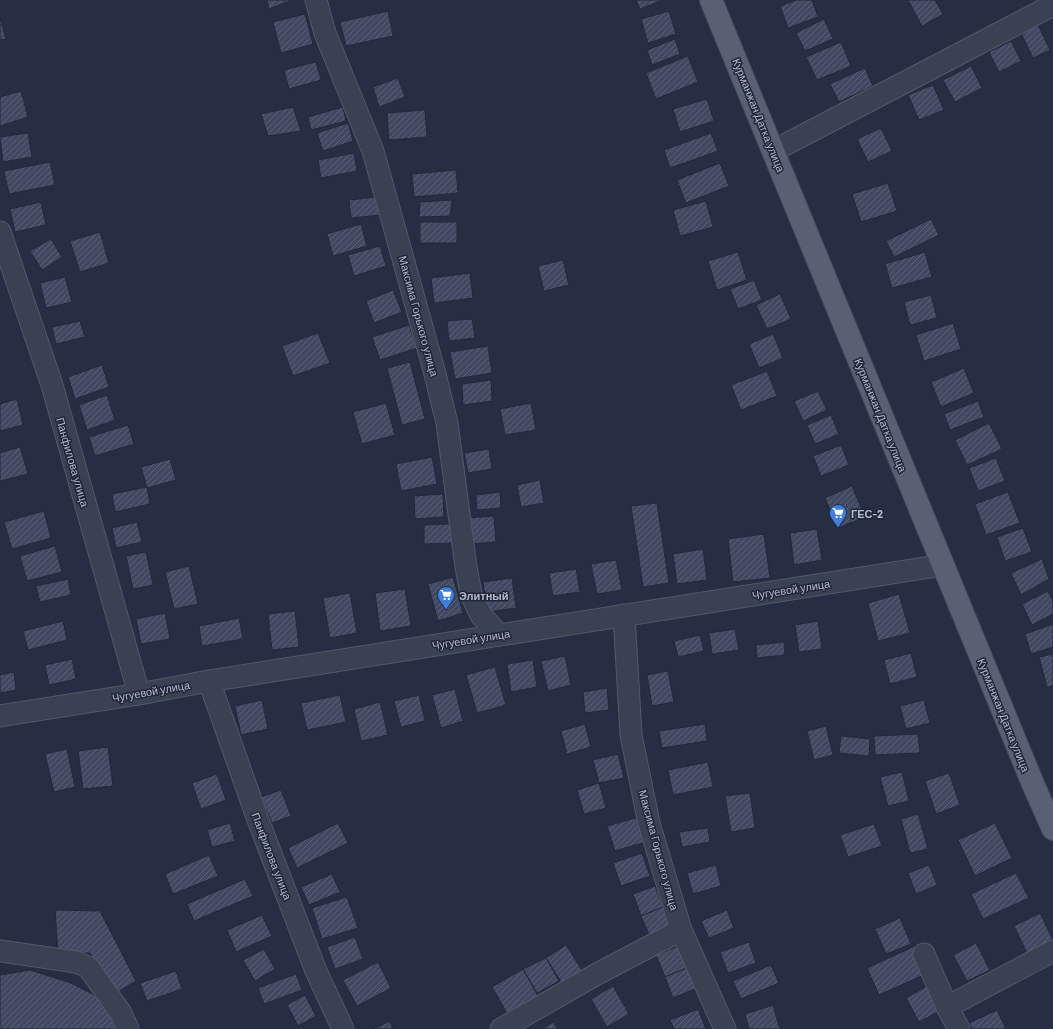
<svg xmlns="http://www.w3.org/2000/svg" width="1053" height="1029" viewBox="0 0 1053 1029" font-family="Barlow,sans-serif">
  <defs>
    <pattern id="building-hatch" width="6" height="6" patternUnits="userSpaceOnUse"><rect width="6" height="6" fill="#404961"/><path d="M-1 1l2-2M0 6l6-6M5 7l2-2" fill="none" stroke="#5a6176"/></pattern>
  </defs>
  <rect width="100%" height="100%" fill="#262e44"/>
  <g fill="url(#building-hatch)" stroke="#21283b">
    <polygon points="267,0 292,0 269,9"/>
    <polygon points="636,0 663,0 640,9"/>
    <polygon points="797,0 812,0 818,17 788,28 780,6"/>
    <polygon points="908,0 935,0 943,14 922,26"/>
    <polygon points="388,11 393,36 346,46 340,22"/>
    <polygon points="669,11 676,34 648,43 641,19"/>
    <polygon points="305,14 313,44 281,53 273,22"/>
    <polygon points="0,17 6,39 0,40"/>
    <polygon points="824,19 833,39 805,51 796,33"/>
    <polygon points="1038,25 1050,50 1033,58 1021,33"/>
    <polygon points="675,39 680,54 652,65 647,50"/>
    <polygon points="1011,41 1021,61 999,72 989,52"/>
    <polygon points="841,42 851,66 817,80 806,57"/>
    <polygon points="688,56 698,82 656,99 646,73"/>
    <polygon points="316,62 321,80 289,89 284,70"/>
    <polygon points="971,66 982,88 955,102 943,80"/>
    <polygon points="865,68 873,86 839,102 830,84"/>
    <polygon points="398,78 405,97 379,107 373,87"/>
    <polygon points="933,85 944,110 919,120 908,95"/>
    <polygon points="21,91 28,117 0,126 0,97"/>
    <polygon points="707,99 714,121 680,132 673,109"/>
    <polygon points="293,107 301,131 268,136 261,114"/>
    <polygon points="343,107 346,121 311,130 308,117"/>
    <polygon points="425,110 427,137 389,140 387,113"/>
    <polygon points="348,123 353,141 323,151 317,133"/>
    <polygon points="881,128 892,151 868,162 857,139"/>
    <polygon points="28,133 32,157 3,162 0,137"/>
    <polygon points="711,133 718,151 670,168 664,150"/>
    <polygon points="354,153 357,171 321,178 318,160"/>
    <polygon points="50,162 55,185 9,194 4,171"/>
    <polygon points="720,163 729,186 686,203 677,180"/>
    <polygon points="456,170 458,193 414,197 412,174"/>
    <polygon points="888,183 897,211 861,222 852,194"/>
    <polygon points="377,197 380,215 351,218 349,200"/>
    <polygon points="452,200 450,216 419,217 420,202"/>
    <polygon points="706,201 713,227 680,236 673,210"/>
    <polygon points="41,202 46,225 15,232 10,209"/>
    <polygon points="931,219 939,235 894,257 886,241"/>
    <rect x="420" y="222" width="37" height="21"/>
    <polygon points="361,224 367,246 333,256 327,234"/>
    <polygon points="100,232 109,263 80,272 70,241"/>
    <polygon points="51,239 62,257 42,270 30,251"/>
    <polygon points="380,246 386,266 354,276 348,255"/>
    <polygon points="738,252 747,280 717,290 708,261"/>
    <polygon points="925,252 932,277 892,288 885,264"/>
    <polygon points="563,260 569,285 544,291 538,266"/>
    <polygon points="470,273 473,298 434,303 431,278"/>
    <polygon points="65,277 72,302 46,308 40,283"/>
    <polygon points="754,280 762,300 738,309 730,289"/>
    <polygon points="393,290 402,312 374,323 366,301"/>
    <polygon points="780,294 791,319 767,329 756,305"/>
    <polygon points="931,295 937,318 910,325 904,302"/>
    <polygon points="472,319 475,338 449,341 447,321"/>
    <polygon points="80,321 85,337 56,344 52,327"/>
    <polygon points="953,323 961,349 924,361 916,335"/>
    <polygon points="409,325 417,348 380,360 372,337"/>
    <polygon points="318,333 330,363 293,376 282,346"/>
    <polygon points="773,334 783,358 759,368 749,344"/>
    <polygon points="488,346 492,373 455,379 450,352"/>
    <polygon points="410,362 425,419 402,425 387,368"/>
    <polygon points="102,365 109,387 75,399 68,377"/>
    <polygon points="964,368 974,393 941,407 931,382"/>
    <polygon points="767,371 777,396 741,410 731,385"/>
    <polygon points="491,380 492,401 463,405 462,384"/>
    <polygon points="818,391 827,410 803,421 794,401"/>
    <polygon points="107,395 115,420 87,430 79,405"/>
    <polygon points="17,399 23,425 0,431 0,404"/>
    <polygon points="978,401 984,417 950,430 944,414"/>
    <polygon points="386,403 395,435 362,444 353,412"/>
    <polygon points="531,403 536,430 505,435 500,409"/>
    <polygon points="831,415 839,434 815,444 807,425"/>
    <polygon points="989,423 1002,449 967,465 955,440"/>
    <polygon points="128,425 134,444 95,456 89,437"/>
    <polygon points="841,445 849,465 821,476 813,456"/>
    <polygon points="20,447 28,474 0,481 0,453"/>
    <polygon points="489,449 492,469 468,473 464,453"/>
    <polygon points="432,457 437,484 401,491 396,464"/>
    <polygon points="996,458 1005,481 978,491 969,468"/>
    <polygon points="170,459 176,480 147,488 141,467"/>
    <polygon points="540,480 544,503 521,507 517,485"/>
    <polygon points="852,486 865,517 838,528 825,498"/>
    <polygon points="147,487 150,504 115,512 112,494"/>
    <polygon points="500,492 501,508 477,510 476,495"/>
    <polygon points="1008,492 1020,523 986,535 975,504"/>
    <polygon points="443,494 444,517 415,519 414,496"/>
    <polygon points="657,503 669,583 643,587 631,506"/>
    <polygon points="44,511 51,538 12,549 4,522"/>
    <polygon points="494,516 496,542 468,544 466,518"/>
    <polygon points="137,522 142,542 116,548 112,528"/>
    <polygon points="450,524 452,543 424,544 424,525"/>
    <polygon points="1023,528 1032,552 1005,561 997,537"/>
    <polygon points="817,529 822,560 794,565 790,533"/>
    <polygon points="764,534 770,578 733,582 728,539"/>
    <polygon points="55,546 62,572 27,581 20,556"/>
    <polygon points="703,549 707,580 677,584 673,554"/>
    <polygon points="146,552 153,585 133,589 126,556"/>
    <polygon points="1042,559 1049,579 1021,595 1011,573"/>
    <polygon points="616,560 622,590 597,594 591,564"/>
    <polygon points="189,566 198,604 174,609 165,572"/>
    <polygon points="576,569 580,592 553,596 549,573"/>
    <polygon points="453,577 463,613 438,621 428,584"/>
    <polygon points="512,578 516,608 487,612 483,582"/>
    <polygon points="68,579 71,595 40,602 36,586"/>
    <polygon points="405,589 411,626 380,631 375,593"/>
    <polygon points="1048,591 1053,601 1053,614 1032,625 1022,604"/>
    <polygon points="350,593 357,633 330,638 323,598"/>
    <polygon points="899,594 910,633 878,641 868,603"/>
    <polygon points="295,611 299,647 272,650 268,614"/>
    <polygon points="165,613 170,639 141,644 136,619"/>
    <polygon points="239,618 243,639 202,646 199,626"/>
    <polygon points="63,621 67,640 28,650 23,631"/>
    <polygon points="818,621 822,649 799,652 795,625"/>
    <polygon points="1053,624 1053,647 1031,654 1025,634"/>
    <polygon points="735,629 739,650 712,654 709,633"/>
    <polygon points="700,635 704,651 678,657 674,641"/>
    <polygon points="784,642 785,655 757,658 756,645"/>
    <polygon points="911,653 917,677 890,684 884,660"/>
    <polygon points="1053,654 1053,686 1047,687 1039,657"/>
    <polygon points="565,656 571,685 548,691 541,661"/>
    <polygon points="72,659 76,679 49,685 45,665"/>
    <polygon points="533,660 537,687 511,692 507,664"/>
    <polygon points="495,667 506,705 477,713 466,675"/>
    <polygon points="668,671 674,702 652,706 647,675"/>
    <polygon points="14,672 16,690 0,693 0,675"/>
    <polygon points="607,688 609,710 585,713 583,692"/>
    <polygon points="455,689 463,721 441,728 432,695"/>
    <polygon points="340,695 346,722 307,730 301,703"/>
    <polygon points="419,695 425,721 401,727 394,701"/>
    <polygon points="262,700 268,729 241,735 235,706"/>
    <polygon points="924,700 930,723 906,729 900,706"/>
    <polygon points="380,702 388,735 361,741 354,709"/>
    <polygon points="585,724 591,747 567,754 561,731"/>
    <polygon points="705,724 707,741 662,748 659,731"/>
    <polygon points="826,726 833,755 814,760 807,731"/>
    <polygon points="918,734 920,753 875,755 874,736"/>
    <polygon points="841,736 870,739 869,756 839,753"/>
    <polygon points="108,747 113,786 83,789 78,751"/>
    <polygon points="67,749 75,787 54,792 45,754"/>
    <polygon points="618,754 624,778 599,783 593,760"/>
    <polygon points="708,762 713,787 673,795 668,770"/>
    <polygon points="902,772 909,801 888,806 880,777"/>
    <polygon points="949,773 960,805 936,814 925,781"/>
    <polygon points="217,774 226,800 201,809 192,783"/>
    <polygon points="599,783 606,808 584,814 577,790"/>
    <polygon points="281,790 291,816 272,823 261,797"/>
    <polygon points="750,793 755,828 731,832 725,796"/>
    <polygon points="918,814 928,849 910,853 901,819"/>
    <polygon points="639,817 646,842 615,851 607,826"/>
    <polygon points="230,823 235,841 212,847 207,830"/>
    <polygon points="338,823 348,843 297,868 288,848"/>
    <polygon points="995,823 1012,858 975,876 958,840"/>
    <polygon points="874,824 882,846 848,857 840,835"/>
    <polygon points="708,828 710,842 682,847 679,832"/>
    <polygon points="642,853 650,876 621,886 613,863"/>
    <polygon points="209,855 218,876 173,894 165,874"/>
    <polygon points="716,865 721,886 693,894 687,873"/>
    <polygon points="929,865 937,885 916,894 908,873"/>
    <polygon points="1016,873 1029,898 983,919 971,894"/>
    <polygon points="332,874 340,892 309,905 301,887"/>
    <polygon points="245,879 253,896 194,921 187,904"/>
    <polygon points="655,886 663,907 641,916 633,894"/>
    <polygon points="347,897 358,928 322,939 312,908"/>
    <polygon points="663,907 672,929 650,937 641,916"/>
    <polygon points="55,910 100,911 136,981 111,996 90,953 58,954"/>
    <polygon points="727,910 734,928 709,938 701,921"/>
    <polygon points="1040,913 1053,940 1027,953 1014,926"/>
    <polygon points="262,915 272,936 236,952 227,930"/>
    <polygon points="900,918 911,944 886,954 875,929"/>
    <polygon points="355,937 363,959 335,969 327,947"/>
    <polygon points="749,942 756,963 728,973 720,952"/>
    <polygon points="976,943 990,970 967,981 953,955"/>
    <polygon points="566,945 585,975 565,988 546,958"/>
    <polygon points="678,946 687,968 665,977 656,955"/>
    <polygon points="915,946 928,973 879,995 867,968"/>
    <polygon points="264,949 275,969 255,981 243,960"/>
    <polygon points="546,958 559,981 537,993 523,969"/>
    <polygon points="378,962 391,988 357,1006 343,980"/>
    <polygon points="771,965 779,983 741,999 733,981"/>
    <polygon points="687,968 695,989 673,998 665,977"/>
    <polygon points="523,969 539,998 508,1015 492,987"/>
    <polygon points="30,970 71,983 98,997 123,1029 0,1029 0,975"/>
    <polygon points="176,971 182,989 147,1001 140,983"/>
    <polygon points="296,974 302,990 264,1004 258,988"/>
    <polygon points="929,985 942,1010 919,1022 906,998"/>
    <polygon points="613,986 629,1014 607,1027 591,999"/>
    <polygon points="305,995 316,1016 298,1026 287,1005"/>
    <polygon points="773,1005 780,1029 749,1029 745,1014"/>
    <polygon points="698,1009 706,1029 674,1029 670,1020"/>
    <polygon points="997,1010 1006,1029 972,1029 969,1023"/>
    <polygon points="390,1021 393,1029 373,1029"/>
    <polygon points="553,1022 558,1029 542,1029"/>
  </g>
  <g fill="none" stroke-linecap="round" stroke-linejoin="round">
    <defs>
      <g id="minor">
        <polyline points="316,0 325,33 373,151 434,370 447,423 466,567 471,594 481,615 499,635"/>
        <polyline points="773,151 1053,5"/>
        <polyline points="0,232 52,385 139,694"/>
        <polyline points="624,615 631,735 649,823 681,930 725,1029"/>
        <polyline points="209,681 258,820 316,971 343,1029"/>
        <polyline points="0,716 139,694 209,681 943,565"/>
        <polyline points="0,951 76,962 88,967 121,1013 128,1029"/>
        <polyline points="924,954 947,1007 959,1029"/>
        <polyline points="947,1007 1053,951"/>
        <polyline points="501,1029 597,974 681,930"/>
      </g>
      <polyline id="major" points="711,0 1033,784 1053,829"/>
    </defs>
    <use href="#minor" stroke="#53596b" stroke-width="23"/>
    <use href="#major" stroke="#444a5d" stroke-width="24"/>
    <use href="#minor" stroke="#3a4153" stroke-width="21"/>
    <use href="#major" stroke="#596073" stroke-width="22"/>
  </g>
  <defs>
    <symbol id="supermarket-pin" viewBox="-11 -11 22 30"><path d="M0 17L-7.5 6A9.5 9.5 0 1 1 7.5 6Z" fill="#3f7fe0" stroke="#1f2639"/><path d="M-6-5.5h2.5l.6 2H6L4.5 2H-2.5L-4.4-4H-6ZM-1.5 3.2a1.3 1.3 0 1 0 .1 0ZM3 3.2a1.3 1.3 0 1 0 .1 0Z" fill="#fff"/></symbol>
  </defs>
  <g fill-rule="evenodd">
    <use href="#supermarket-pin" x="828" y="503" width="20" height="27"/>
    <use href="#supermarket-pin" x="436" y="585" width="20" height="27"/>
  </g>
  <g text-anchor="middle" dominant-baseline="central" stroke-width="3" stroke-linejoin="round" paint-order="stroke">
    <g font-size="11" fill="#b8bdcd" stroke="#1f2639">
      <text transform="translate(759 115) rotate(68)">Курманжан Датка улица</text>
      <text transform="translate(419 316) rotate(75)">Максима Горького улица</text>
      <text transform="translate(881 415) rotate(68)">Курманжан Датка улица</text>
      <text transform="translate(73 462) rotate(74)">Панфилова улица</text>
      <text transform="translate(791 589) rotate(-9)">Чугуевой улица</text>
      <text transform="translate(471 639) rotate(-9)">Чугуевой улица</text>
      <text transform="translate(151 691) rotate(-10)">Чугуевой улица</text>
      <text transform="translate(1004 715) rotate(68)">Курманжан Датка улица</text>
      <text transform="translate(659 850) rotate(75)">Максима Горького улица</text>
      <text transform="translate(272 856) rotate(69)">Панфилова улица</text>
    </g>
    <g font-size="11" font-weight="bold" fill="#b8bdcd" stroke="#1f2639" text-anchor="start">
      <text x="851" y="513">ГЕС-2</text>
      <text x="459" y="595">Элитный</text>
    </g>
  </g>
</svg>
